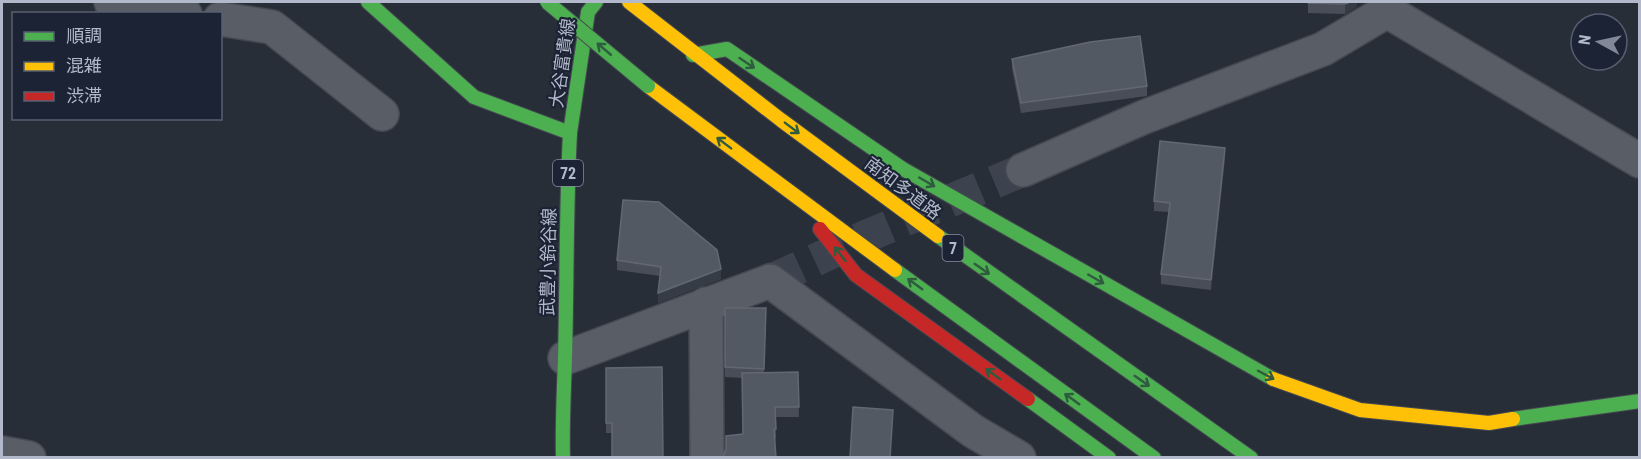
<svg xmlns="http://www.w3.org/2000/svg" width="1641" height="459" viewBox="0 0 1641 459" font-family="'Roboto Condensed','Noto Sans JP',sans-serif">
  <rect width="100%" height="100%" fill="#282e38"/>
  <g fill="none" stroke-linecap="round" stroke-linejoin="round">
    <polyline stroke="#3d434e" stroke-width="33" stroke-dasharray="33 16" stroke-linecap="butt" points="770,281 867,236 1023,170"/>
    <defs>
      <g id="street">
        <polyline points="111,2 185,14"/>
        <polyline points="220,19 272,27 382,114"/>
        <polyline points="1023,170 1144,117 1323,49 1387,11 1640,161"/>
        <polyline points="706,304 707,458"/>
        <polyline points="565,358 770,281 973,431 1019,458"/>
        <polyline points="2,453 29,458"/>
      </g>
      <g id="fast">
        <path d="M368 2 474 97 570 133C566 208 567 283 565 357 564 391 562 424 563 458"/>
        <polyline points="693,55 727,49 903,169 1273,379"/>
        <polyline points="570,133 588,12 596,2"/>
        <polyline points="938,236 1251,458"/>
        <polyline points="895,270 1154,458"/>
        <polyline points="1028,399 1109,458"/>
        <polyline points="1513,419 1640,401"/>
      </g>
      <g id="slow">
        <polyline points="629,2 781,120 938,236"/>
        <polyline points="648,86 895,270"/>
        <polyline points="1273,379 1360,410 1489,423 1513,419"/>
      </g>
      <polyline id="jam" points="820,229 856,275 1028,399"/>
    </defs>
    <use href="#street" stroke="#454951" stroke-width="36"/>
    <use href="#fast" stroke="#454951" stroke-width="16"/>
    <use href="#slow" stroke="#454951" stroke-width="16"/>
    <use href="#jam" stroke="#454951" stroke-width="16"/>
    <use href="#street" stroke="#595d66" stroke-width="33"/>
    <use href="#fast" stroke="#4caf50" stroke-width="14"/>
    <use href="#slow" stroke="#ffc107" stroke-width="14"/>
    <use href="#jam" stroke="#c62828" stroke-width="14"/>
    <defs>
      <polyline id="fast-bridge" points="547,2 648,86"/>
    </defs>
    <use href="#fast-bridge" stroke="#454a53" stroke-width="16" stroke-linecap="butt"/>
    <use href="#fast-bridge" stroke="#4caf50" stroke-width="14"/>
  </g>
  <g fill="#484d57">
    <polygon points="1308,2 1357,2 1356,7 1345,14 1308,13"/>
    <polygon points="1012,59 1147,86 1147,96 1021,113 1012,69"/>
    <polygon points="1225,158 1211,290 1161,284 1161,274 1169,212 1154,211 1154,201"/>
    <polygon points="623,200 721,279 658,303 660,276 617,270 617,260"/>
    <polygon points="725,308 766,308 764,373 798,372 799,417 776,417 776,439 743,434 742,378 725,377"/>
    <polygon points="606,368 663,458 612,433 606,433"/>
  </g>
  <g fill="#363c45">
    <polygon points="1350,2 1357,2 1356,7 1345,14 1345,4"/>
    <polygon points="1225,148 1225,158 1211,290 1211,280"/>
    <polygon points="721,269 721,279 658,303 658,293"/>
  </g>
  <g fill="#535963" stroke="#626873" stroke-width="1.5">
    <polygon points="1308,2 1350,2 1345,4 1308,3"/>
    <polygon points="1140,36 1147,86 1021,103 1012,59 1090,42"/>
    <polygon points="1160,141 1225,148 1211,280 1161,274 1170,203 1154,201"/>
    <polygon points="623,200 659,202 717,250 721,269 658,293 661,267 617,260"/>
    <polygon points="725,308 766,308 764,369 725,367"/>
    <polygon points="662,367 663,458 612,458 612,423 606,423 606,368"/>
    <polygon points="798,372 799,407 775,407 776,429 774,429 776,458 723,458 726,449 726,436 743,434 742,373"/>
    <polygon points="853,407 893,410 890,458 850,458"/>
  </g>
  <defs><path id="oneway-shaft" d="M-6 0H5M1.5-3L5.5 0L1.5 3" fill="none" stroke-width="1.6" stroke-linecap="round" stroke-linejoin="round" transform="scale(1.5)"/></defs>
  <g stroke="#2f5b3f">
    <use href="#oneway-shaft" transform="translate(604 49) rotate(-140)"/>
    <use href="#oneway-shaft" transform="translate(747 63) rotate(34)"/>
    <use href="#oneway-shaft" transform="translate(792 128) rotate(37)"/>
    <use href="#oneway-shaft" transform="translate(724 143) rotate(-143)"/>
    <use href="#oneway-shaft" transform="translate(927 182) rotate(30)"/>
    <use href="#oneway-shaft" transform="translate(840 254) rotate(-128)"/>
    <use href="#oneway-shaft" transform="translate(982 269) rotate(35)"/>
    <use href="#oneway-shaft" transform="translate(1096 279) rotate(30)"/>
    <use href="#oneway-shaft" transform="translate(915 284) rotate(-144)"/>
    <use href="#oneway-shaft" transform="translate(993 374) rotate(-144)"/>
    <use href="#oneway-shaft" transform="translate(1266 375) rotate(28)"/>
    <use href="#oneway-shaft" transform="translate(1142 381) rotate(35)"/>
    <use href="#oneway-shaft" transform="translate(1072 399) rotate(-144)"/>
  </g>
  <g text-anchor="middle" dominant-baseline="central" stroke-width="4.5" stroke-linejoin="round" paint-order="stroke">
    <g fill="#1b2334" stroke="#858c9d" stroke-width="1.5">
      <rect x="553" y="160" width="30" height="26" rx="4.5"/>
      <rect x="942.5" y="235" width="21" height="26" rx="4.5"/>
    </g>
    <g font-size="16" font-weight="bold" fill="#b2b9ca">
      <text x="568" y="173">72</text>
      <text x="953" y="248">7</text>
    </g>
    <g font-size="18" fill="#b2b9ca" stroke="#1b2334">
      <text transform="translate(562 63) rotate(-82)">大谷富貴線</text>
      <text transform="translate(903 188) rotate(37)">南知多道路</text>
      <text transform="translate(548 262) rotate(-89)">武豊小鈴谷線</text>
    </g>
  </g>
  <rect width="1641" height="459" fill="none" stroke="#b2b9ca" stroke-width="6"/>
  <rect x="12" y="12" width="210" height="108" fill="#1b2334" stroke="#575f70" stroke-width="1.5"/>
  <rect x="24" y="32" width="30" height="9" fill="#4caf50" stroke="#575f70" stroke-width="1.5"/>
  <text x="66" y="42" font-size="18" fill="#b2b9ca">順調</text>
  <rect x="24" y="62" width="30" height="9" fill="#ffc107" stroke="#575f70" stroke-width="1.5"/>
  <text x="66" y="72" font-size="18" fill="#b2b9ca">混雑</text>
  <rect x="24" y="92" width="30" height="9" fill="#c62828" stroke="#575f70" stroke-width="1.5"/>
  <text x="66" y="102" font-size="18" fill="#b2b9ca">渋滞</text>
  <g transform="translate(1599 42) rotate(278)"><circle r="28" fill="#1b2334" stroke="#575f70" stroke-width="1.5"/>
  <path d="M0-4.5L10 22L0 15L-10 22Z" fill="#828897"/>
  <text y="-9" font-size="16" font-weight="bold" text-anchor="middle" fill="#b2b9ca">N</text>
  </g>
</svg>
